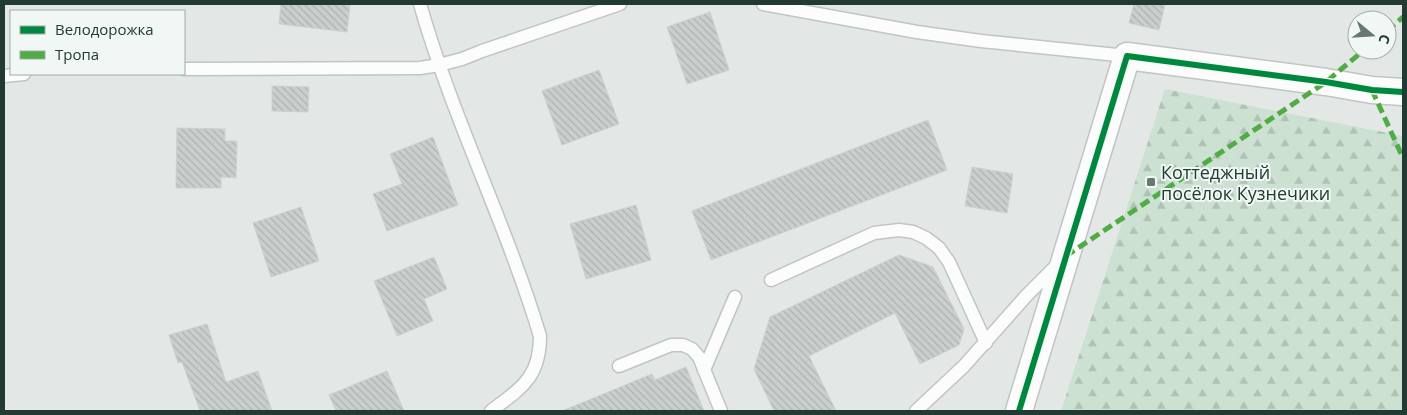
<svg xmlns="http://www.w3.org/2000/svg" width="1407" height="415" viewBox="0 0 1407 415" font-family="'Open Sans',sans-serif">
  <defs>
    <pattern id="forest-firs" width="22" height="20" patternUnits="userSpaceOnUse" patternTransform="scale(1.25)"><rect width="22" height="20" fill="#cce1d2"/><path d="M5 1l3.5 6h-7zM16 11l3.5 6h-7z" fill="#afc2b5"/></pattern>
    <pattern id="building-back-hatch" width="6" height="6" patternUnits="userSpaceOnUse" patternTransform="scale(1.25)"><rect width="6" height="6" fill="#cacfcd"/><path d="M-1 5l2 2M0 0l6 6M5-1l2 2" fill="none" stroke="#adb3b1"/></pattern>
  </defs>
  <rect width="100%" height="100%" fill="#e3e8e6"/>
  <polygon fill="url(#forest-firs)" points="1165,89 1403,136 1403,411 1061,411"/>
  <g fill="url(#building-back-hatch)" stroke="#ccd1cf">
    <polygon points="281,4 350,4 347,32 279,24"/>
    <polygon points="1134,4 1165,4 1159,30 1129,23"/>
    <polygon points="710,12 729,70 687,84 667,27"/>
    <polygon points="599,70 619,124 562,145 542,91"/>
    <polygon points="272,86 309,87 308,112 272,111"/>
    <polygon points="928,120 947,170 711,260 692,211"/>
    <polygon points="177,128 225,129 225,141 237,141 236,178 221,177 221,188 176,188"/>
    <polygon points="433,137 458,205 387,231 373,194 402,184 390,154"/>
    <polygon points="972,167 1013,174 1007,213 965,206"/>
    <polygon points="636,205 651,260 586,279 570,224"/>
    <polygon points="301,207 319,261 271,277 253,223"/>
    <polygon points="899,255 933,267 964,329 959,345 920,364 895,313 809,356 836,411 774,411 754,369 770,317"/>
    <polygon points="434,257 447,289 424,299 433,321 397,336 374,281"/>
    <polygon points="207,324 226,382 258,371 272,411 200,411 182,362 178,363 169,335"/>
    <polygon points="686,367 704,411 562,411 652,374 655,380"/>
    <polygon points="387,371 404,411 336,411 329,395"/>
  </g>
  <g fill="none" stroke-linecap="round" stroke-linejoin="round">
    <defs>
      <g id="service">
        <path d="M420 4C452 117 506 223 540 336 540 378 521 388 491 411"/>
        <polyline points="763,4 917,32 981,41 1127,56"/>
        <polyline points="184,69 420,68 439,65 462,59 482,51 620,4"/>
        <polyline points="4,76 24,74"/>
        <polyline points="771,280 874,233 899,230 913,232 926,238 939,248 949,262 986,343"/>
        <polyline points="619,366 671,345 683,345 692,349 699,357 721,411"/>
        <polyline points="704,370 735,297"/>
        <polyline points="916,411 964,366 1027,295 1058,264"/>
      </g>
      <polyline id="minor" points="1019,411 1127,56 1326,82 1372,90 1403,92"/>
    </defs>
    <use href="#service" stroke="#c0c5c3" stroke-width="15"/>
    <use href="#minor" stroke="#c0c5c3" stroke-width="29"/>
    <use href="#service" stroke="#fbfcfb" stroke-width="12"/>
    <use href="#minor" stroke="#fbfcfb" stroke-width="26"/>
    <g stroke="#52ac45" stroke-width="5" stroke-dasharray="10 5" stroke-linecap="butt">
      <polyline points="1387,31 1403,17"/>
      <polyline points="1372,90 1403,158"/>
      <polyline points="1066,256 1326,82 1364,50"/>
    </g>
    <defs>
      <polyline id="cycleway" points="1019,411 1127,56 1326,82 1372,90 1403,92"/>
    </defs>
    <use href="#cycleway" stroke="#f1f7f4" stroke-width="9"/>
    <use href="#cycleway" stroke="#00873e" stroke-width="6"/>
  </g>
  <rect fill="#657872" stroke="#f1f7f4" stroke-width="2" x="1146" y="177" width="10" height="10" rx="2.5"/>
  <g text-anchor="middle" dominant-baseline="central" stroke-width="4" stroke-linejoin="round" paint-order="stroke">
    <g font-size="18" fill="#213b34" stroke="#f1f7f4" text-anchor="start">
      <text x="1161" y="172">Коттеджный<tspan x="1161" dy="21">посёлок Кузнечики</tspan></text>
    </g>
  </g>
  <rect width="1407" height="415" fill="none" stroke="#213b34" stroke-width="10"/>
  <rect x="10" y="10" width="175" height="65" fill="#f1f7f4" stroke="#9eaca7"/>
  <rect x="20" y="26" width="25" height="8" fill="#00873e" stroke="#9eaca7"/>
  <text x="55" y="35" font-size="15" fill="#213b34">Велодорожка</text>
  <rect x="20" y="51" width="25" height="8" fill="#52ac45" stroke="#9eaca7"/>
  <text x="55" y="60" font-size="15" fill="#213b34">Тропа</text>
  <g transform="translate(1372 35) rotate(108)"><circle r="24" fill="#f1f7f4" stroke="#9eaca7"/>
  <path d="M0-4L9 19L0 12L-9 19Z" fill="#657872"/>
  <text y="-8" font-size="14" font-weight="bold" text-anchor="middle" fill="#213b34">С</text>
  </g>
</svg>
